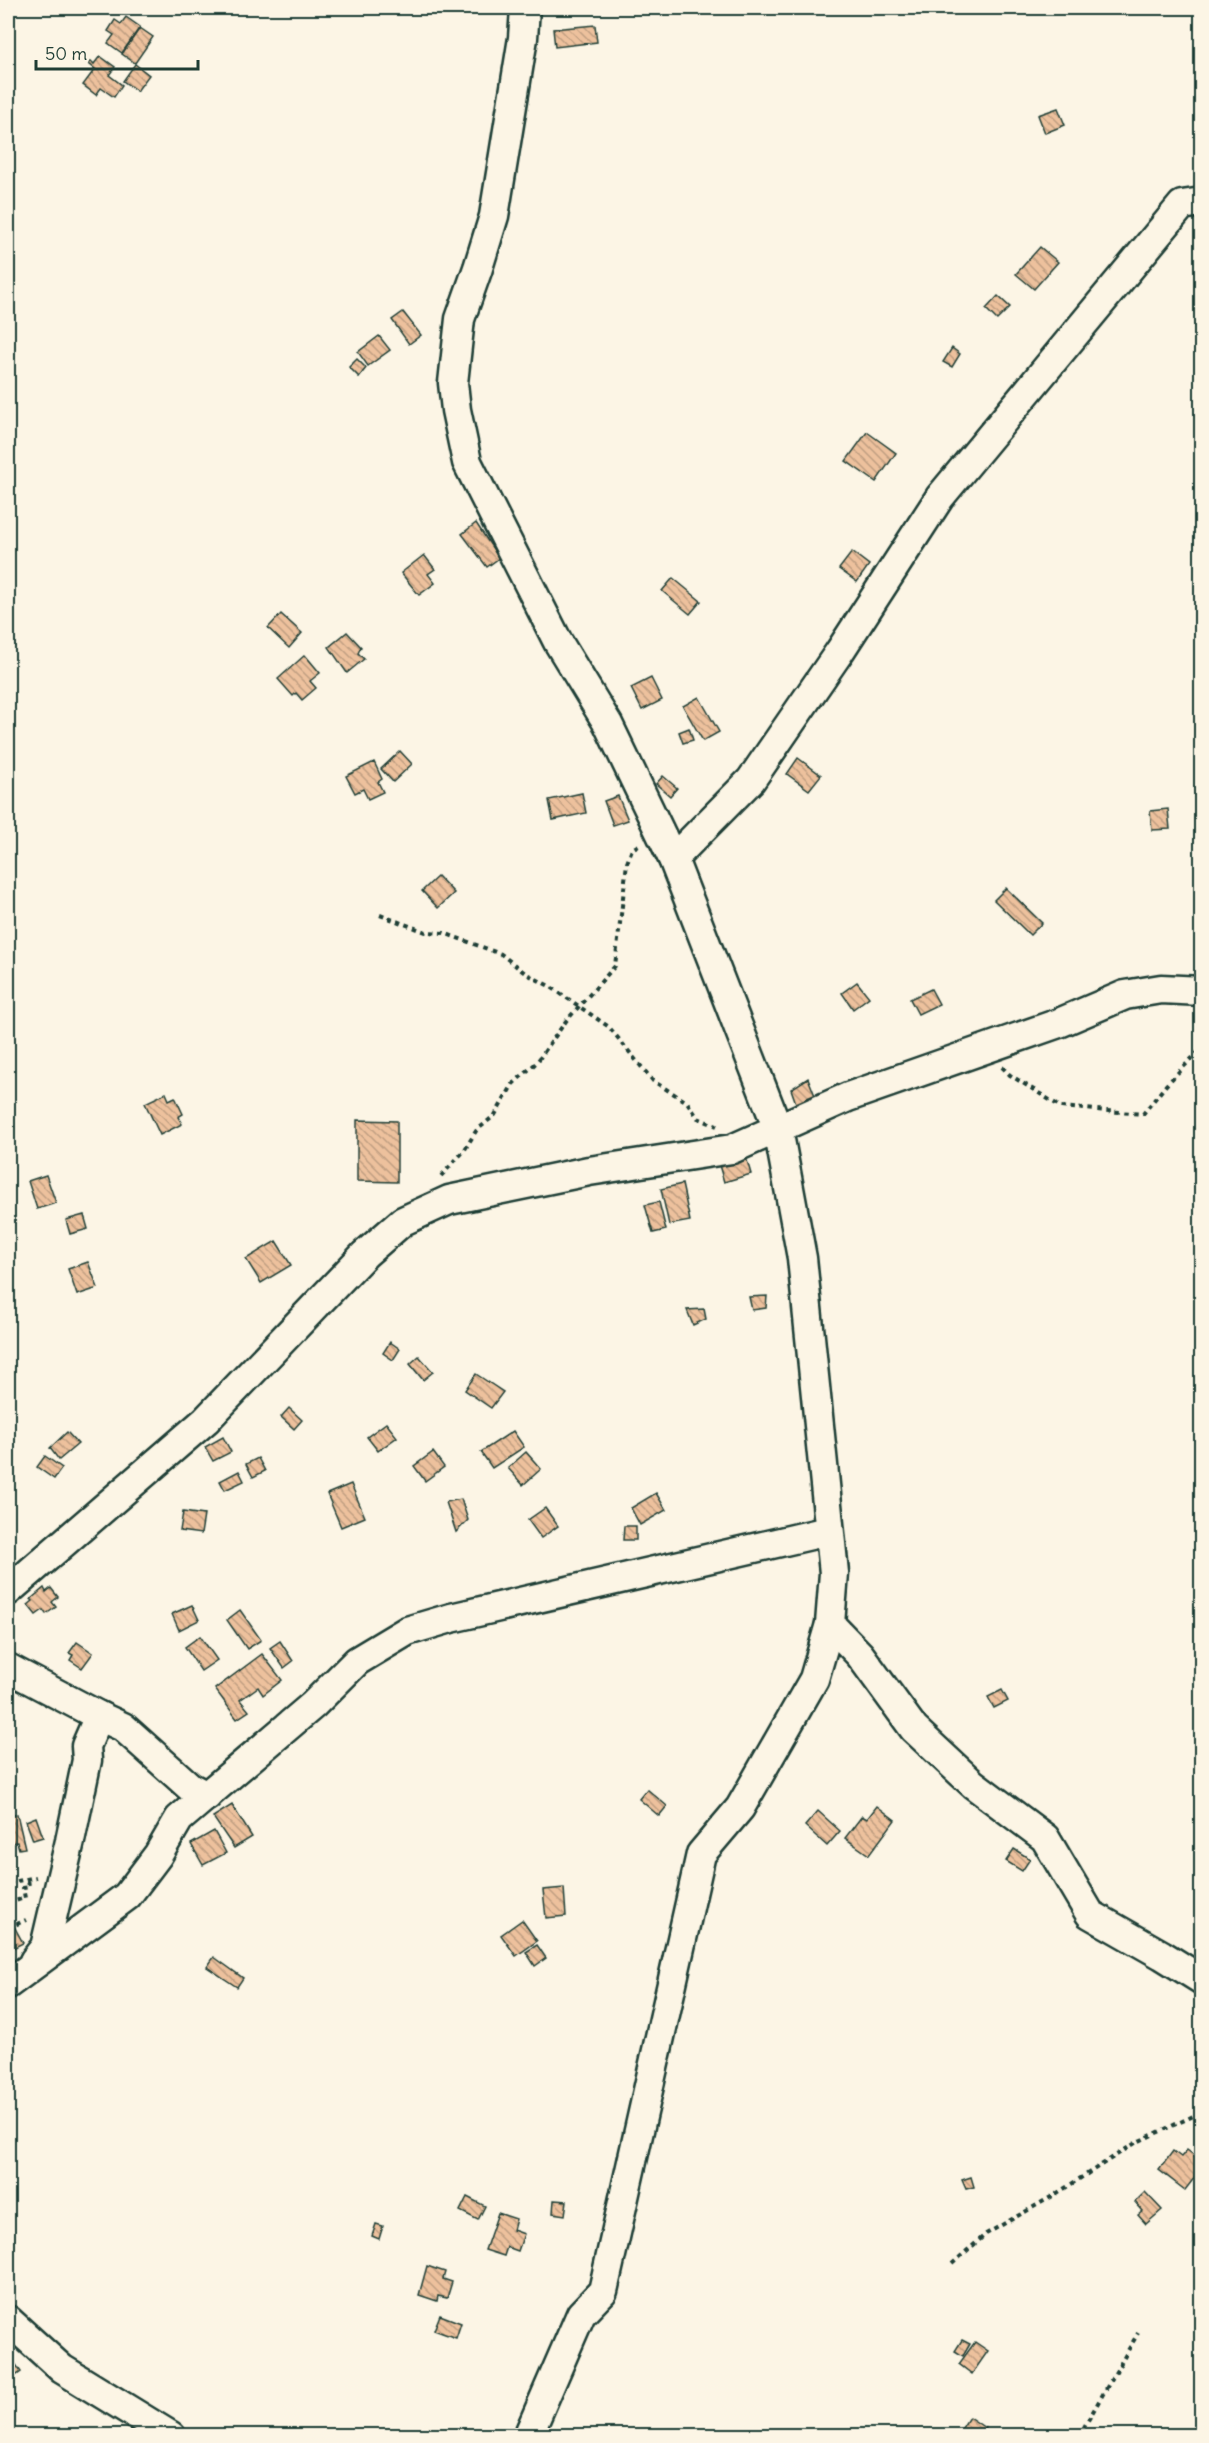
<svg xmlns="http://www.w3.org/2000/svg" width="1209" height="2443" viewBox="0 0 1209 2443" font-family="Delius,sans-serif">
  <defs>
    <pattern id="building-back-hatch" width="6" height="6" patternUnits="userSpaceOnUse" patternTransform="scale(1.5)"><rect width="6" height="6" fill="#edc19d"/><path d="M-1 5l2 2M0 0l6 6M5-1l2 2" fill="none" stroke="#bf9e81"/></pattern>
  </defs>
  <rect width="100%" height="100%" fill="#fcf5e5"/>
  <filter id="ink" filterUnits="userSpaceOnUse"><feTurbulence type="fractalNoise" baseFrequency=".0167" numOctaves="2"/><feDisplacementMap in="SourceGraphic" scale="12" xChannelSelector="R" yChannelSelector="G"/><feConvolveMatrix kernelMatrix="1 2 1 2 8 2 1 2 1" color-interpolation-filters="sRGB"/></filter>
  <g filter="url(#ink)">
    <g fill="url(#building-back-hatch)" stroke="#1f3d34" stroke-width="1.5">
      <polygon points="126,17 140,27 122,53 108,43 114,35 108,31 115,20 121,24"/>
      <polygon points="595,25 597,42 555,47 553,29"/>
      <polygon points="140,28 153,37 135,63 122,54"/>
      <polygon points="100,56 115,67 109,75 122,85 114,97 101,88 96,95 83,85 95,69 89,64 91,61 94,64"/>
      <polygon points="135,64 149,75 137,91 123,81"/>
      <polygon points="1058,108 1065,125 1045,133 1038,115"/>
      <polygon points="1040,247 1058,262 1034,289 1016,274"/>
      <polygon points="998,296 1010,307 997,320 986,309"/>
      <polygon points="403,312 421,335 409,344 392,320"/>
      <polygon points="379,336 390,350 368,366 358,352"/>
      <polygon points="952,348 960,354 952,367 943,362"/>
      <polygon points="357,359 366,368 359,377 349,367"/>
      <polygon points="867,432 896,453 876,482 846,461"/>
      <polygon points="476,523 499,558 487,567 462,534"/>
      <polygon points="852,552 869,565 857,582 839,569"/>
      <polygon points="424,555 435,569 428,574 435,583 419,595 401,573"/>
      <polygon points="673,578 701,601 690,614 662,591"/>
      <polygon points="281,614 302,633 289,648 268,628"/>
      <polygon points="347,632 361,647 358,653 364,659 347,673 329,647"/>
      <polygon points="305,655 320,673 310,681 316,688 302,700 296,693 293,696 278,679"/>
      <polygon points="651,678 662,700 642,710 631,688"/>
      <polygon points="699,697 719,732 703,741 683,706"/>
      <polygon points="689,728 693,740 683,743 679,732"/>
      <polygon points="400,751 412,764 393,782 381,769"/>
      <polygon points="798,758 821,775 809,790 787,774"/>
      <polygon points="374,762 382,779 378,782 383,792 368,799 363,789 355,793 346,776"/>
      <polygon points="663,776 677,788 670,796 656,784"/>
      <polygon points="582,793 586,813 553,820 549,800"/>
      <polygon points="618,796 628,820 613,825 604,801"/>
      <polygon points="1168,809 1170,829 1152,830 1150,811"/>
      <polygon points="438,876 454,893 438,908 422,891"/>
      <polygon points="1006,888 1042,923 1030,935 994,900"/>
      <polygon points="857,982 869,997 853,1009 842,993"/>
      <polygon points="931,989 939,1004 918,1014 910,999"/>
      <polygon points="808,1078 816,1098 797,1106 791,1089"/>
      <polygon points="166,1093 169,1100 175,1097 183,1114 178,1117 182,1124 160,1135 145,1103"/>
      <polygon points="357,1120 397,1121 397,1182 357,1181"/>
      <polygon points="743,1147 751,1174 724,1182 716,1155"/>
      <polygon points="46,1175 56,1203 37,1209 28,1181"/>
      <polygon points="682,1184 690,1221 669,1225 661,1189"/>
      <polygon points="659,1202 666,1230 653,1233 645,1205"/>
      <polygon points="84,1215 88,1229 70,1234 66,1220"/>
      <polygon points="276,1241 291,1265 261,1283 246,1259"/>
      <polygon points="88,1262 98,1288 77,1295 68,1269"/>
      <polygon points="767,1296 766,1308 752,1310 749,1297"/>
      <polygon points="704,1309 706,1319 693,1325 687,1310"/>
      <polygon points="390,1342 400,1349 393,1360 383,1353"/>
      <polygon points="419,1356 433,1372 423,1380 410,1364"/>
      <polygon points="476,1374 503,1392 491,1408 465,1390"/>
      <polygon points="289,1408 302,1420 294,1429 281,1417"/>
      <polygon points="386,1423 397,1437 378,1451 367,1437"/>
      <polygon points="513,1431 524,1447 492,1468 481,1452"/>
      <polygon points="67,1432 78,1444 59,1460 50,1448"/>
      <polygon points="223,1437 231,1452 213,1461 205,1447"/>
      <polygon points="433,1452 444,1467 425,1481 414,1466"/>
      <polygon points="526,1452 541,1469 523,1485 508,1468"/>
      <polygon points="45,1456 62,1468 54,1479 37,1467"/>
      <polygon points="258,1458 265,1471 253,1477 246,1464"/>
      <polygon points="239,1471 244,1481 225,1490 220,1481"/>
      <polygon points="351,1484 365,1517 341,1527 327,1494"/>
      <polygon points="656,1493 666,1510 640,1525 631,1508"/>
      <polygon points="461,1499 468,1520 456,1532 446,1502"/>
      <polygon points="545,1508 558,1526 541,1538 528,1520"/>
      <polygon points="183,1512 204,1515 201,1534 180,1531"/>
      <polygon points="624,1526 636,1526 636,1540 623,1540"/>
      <polygon points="44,1588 46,1592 51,1588 58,1597 52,1602 56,1607 46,1614 43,1610 36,1615 28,1605 33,1601 31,1599"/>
      <polygon points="192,1605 199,1620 179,1630 172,1614"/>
      <polygon points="240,1610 261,1640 247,1649 227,1620"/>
      <polygon points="200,1636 217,1660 201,1671 185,1647"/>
      <polygon points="280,1641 293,1661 284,1668 270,1648"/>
      <polygon points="77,1642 93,1653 82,1668 70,1660 73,1655 69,1653"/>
      <polygon points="262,1654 282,1680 263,1695 258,1687 240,1700 249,1711 237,1719 215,1689"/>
      <polygon points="1002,1690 1008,1701 994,1708 988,1697"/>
      <polygon points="647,1789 667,1806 659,1816 639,1799"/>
      <polygon points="232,1805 252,1837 234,1848 213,1817"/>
      <polygon points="877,1806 895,1820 869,1855 845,1838 862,1816 867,1819"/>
      <polygon points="818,1811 840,1831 827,1846 805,1826"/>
      <polygon points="17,1814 25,1848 19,1849 17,1842 9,1843 8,1836 8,1817"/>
      <polygon points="36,1817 43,1837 33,1840 26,1821"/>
      <polygon points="214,1831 226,1853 203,1865 191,1844"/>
      <polygon points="1014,1849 1030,1859 1022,1871 1006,1861"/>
      <polygon points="564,1888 566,1916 546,1918 543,1890"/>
      <polygon points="522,1920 537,1941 516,1956 501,1935"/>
      <polygon points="15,1928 23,1943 11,1949 8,1941 8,1931"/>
      <polygon points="537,1945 546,1958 535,1966 526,1952"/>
      <polygon points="214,1957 243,1978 237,1987 207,1967"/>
      <polygon points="1187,2150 1202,2161 1202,2168 1185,2190 1159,2170 1173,2151 1181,2157"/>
      <polygon points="971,2177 974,2187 966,2189 962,2180"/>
      <polygon points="1145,2192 1162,2210 1146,2224 1138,2215 1143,2211 1135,2202"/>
      <polygon points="467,2197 485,2206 478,2220 460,2211"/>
      <polygon points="554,2200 567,2201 565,2215 553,2213"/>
      <polygon points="498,2213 516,2219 513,2230 524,2234 518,2251 507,2247 504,2256 485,2250"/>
      <polygon points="376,2224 383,2226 379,2239 372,2236"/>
      <polygon points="427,2266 445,2272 443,2279 452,2282 447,2298 438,2296 437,2301 419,2295"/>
      <polygon points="440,2315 461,2323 456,2338 434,2330"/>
      <polygon points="962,2340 970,2344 963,2356 955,2351"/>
      <polygon points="975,2342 988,2351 972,2374 959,2364"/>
      <polygon points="12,2359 21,2372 8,2381 8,2362"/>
      <polygon points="969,2417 985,2428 981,2436 957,2436"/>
    </g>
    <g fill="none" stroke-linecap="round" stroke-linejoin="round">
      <defs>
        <g id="minor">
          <polyline points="525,8 523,38 494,216 478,268 460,319 453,383 456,410 467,462 558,642 608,724 673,859 778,1129 802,1258 834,1573 830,1624 814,1679 740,1808 701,1854 603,2291 581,2314 528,2436"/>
          <polyline points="673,859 751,780 840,651 940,497 1182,205 1202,202"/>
          <polyline points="8,1591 206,1420 365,1254 403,1221 449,1200 589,1171 732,1149 848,1097 1059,1023 1125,995 1161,989 1202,991"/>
          <polyline points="830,1624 860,1655 914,1729 973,1784 1045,1838 1090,1914 1162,1955 1202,1980"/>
          <polyline points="8,1668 99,1716 123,1727 190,1787 207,1796"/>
          <polyline points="34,1961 45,1947 70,1841 87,1760 86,1746 99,1716"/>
          <polyline points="8,1984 127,1896 158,1855 179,1819 313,1705 357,1661 407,1631 451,1618 828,1531"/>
          <polyline points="8,2320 62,2369 171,2436"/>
        </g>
      </defs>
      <use href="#minor" stroke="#1f3d34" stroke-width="33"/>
      <g stroke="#1f3d34" stroke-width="4" stroke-dasharray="4.5 4.5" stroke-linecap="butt">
        <polyline points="380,915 426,932 444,933 501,954 525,973 551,987 609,1027 653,1081 687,1102 698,1118 717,1126"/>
        <polyline points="1002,1067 1010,1075 1061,1107 1143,1114 1166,1085 1202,1048"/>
        <polyline points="441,1176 464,1151 476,1131 495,1115 513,1084 537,1062 566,1021 615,966 627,863 632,849 639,845"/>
        <polyline points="8,1883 36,1877"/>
        <polyline points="8,1903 25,1898 23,1888 29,1887 28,1878"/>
        <polyline points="8,1928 26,1920"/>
        <polyline points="952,2264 986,2234 1051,2197 1137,2142 1202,2112"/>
        <polyline points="1079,2436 1138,2333"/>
      </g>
      <use href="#minor" stroke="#fcf5e5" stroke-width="28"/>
    </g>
  </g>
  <rect width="1209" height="2443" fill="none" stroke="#fcf5e5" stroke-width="30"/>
  <rect x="15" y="15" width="1179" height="2413" fill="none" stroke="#1f3d34" stroke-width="2" filter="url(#ink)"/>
  <path d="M36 60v9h162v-9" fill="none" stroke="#1f3d34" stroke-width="3"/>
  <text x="45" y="60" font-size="18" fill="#1f3d34" stroke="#fcf5e5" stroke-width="4.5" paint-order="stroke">50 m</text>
</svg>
